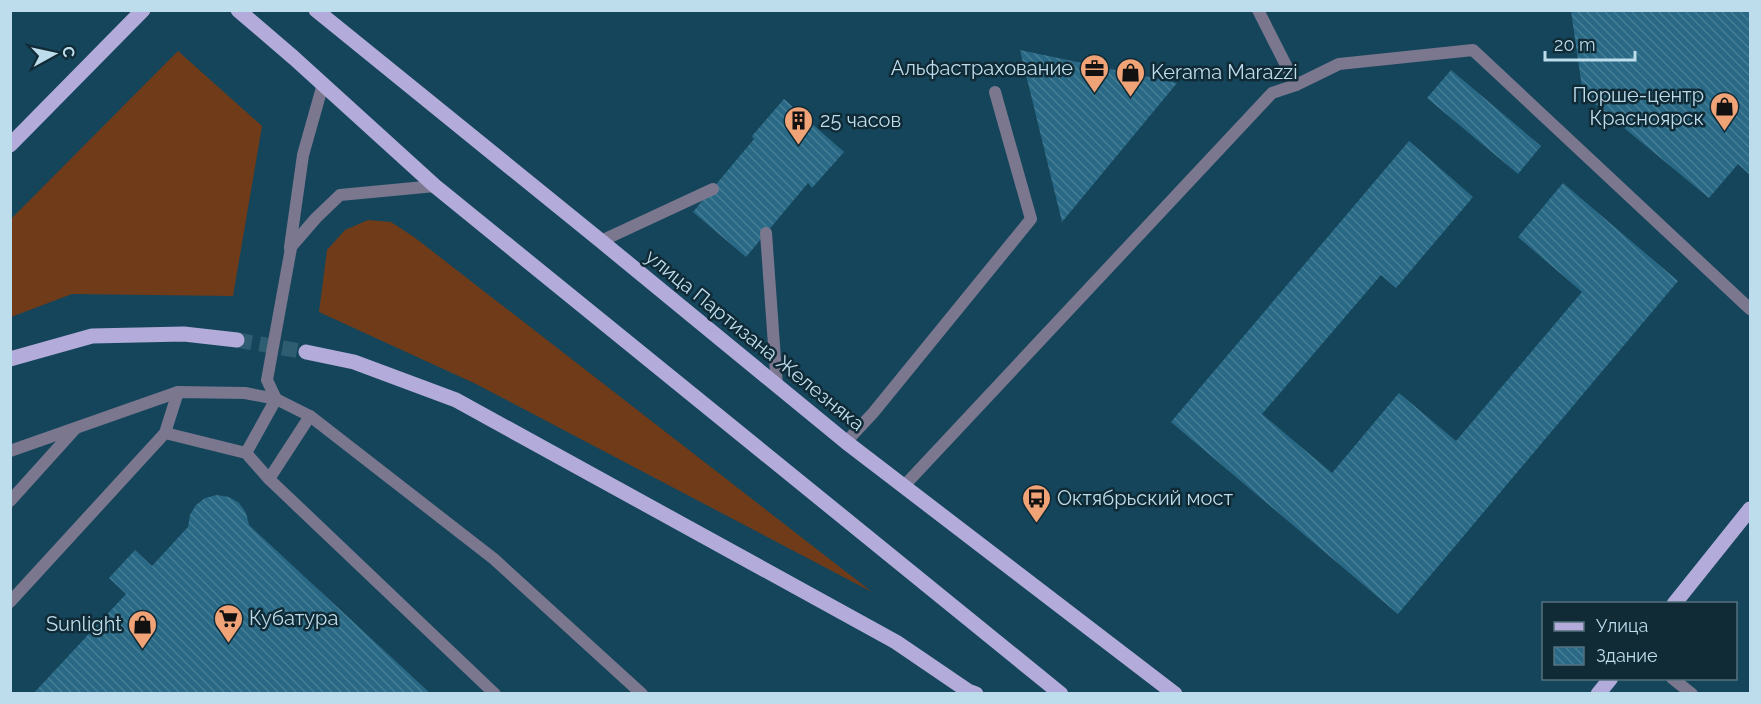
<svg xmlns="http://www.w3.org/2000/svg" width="1761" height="704" viewBox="0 0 1761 704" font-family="Raleway,sans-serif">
  <defs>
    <pattern id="building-back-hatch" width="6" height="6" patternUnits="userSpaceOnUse" patternTransform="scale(1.5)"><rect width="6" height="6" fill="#296985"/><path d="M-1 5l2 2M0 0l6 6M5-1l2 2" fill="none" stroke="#467e96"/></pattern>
  </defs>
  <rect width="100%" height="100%" fill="#15455b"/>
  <g fill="#703b18">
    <polygon points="178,51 262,126 233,296 72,294 11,317 11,219"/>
    <polygon points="368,220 391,222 414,237 872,592 476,384 319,312 327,250 345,230"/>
  </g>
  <g fill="url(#building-back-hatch)">
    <polygon points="1574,10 1750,10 1750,175 1738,164 1709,198 1583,94 1571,11"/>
    <polygon points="1020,50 1177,83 1062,222"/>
    <polygon points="1451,70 1541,146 1518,174 1427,98"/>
    <polygon points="784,99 844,152 812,188 808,183 746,257 693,212 754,139 752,136"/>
    <polygon points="1409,141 1473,197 1396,288 1381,275 1262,414 1332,473 1399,393 1456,441 1582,292 1518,237 1563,183 1678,281 1398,614 1171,422"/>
    <polygon points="217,495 229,497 239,503 246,513 249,525 431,694 33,694 126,594 109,578 135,550 152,566 188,527 190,515 196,505 205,498"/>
  </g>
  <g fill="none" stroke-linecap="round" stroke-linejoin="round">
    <polyline stroke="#2e5c71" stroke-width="15" stroke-dasharray="15 8" stroke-linecap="butt" points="237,340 306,352"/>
    <g stroke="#7a778e" stroke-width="12">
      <polyline points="1258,10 1296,85"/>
      <polyline points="766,233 777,387"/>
      <polyline points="601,241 713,189"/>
      <polyline points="290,247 303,155 323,84"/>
      <polyline points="290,248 316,218 340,195 435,186"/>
      <polyline points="165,433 178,392"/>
      <polyline points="846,442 873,413 1031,219 995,92"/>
      <polyline points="10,451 178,392 245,393 276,399 310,416 494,559 642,694"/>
      <polyline points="246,453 276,399 267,380 291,248"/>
      <polyline points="269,479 310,416"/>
      <polyline points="903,487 1272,93 1296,85 1339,64 1473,50 1750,309"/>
      <polyline points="10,501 75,429"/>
      <polyline points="10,602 165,433 246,453 269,479 495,694"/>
      <polyline points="1672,678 1692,694"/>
    </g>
    <g stroke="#b3acdb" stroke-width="15">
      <polyline points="238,10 294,58 435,186 1061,694"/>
      <polyline points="316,10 601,241 846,442 1175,694"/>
      <polyline points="10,145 143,10"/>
      <polyline points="306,352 354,362 456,400 896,642 968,691 976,694"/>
      <polyline points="10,359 92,336 184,334 237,340"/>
      <polyline points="1674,604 1750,509"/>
      <polyline points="1598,694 1611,678"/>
    </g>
  </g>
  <defs>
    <symbol id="office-pin" viewBox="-11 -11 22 30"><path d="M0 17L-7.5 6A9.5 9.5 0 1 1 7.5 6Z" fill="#efa376" stroke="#102a36"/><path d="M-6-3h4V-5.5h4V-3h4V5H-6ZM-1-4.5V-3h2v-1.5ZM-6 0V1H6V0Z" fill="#111"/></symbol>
    <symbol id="shop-pin" viewBox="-11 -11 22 30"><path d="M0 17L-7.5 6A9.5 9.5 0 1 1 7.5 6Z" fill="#efa376" stroke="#102a36"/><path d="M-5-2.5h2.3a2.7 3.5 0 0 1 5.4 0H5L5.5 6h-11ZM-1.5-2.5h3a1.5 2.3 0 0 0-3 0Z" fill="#111"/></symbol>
    <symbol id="building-pin" viewBox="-11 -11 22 30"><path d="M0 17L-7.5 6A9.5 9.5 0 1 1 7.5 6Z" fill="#efa376" stroke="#102a36"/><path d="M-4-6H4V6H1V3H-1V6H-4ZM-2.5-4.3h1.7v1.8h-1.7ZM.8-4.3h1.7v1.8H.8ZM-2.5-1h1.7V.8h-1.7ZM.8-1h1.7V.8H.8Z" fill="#111"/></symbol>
    <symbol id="bus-pin" viewBox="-11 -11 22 30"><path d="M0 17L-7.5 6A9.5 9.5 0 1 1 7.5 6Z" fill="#efa376" stroke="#102a36"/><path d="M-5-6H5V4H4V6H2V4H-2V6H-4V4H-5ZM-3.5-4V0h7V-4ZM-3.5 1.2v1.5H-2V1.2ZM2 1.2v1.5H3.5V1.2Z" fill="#111"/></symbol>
    <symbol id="supermarket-pin" viewBox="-11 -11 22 30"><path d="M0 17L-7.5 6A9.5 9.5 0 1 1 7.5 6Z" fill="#efa376" stroke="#102a36"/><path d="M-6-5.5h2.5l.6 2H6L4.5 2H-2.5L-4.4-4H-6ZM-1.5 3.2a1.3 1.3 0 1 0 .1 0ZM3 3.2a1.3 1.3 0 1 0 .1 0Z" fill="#111"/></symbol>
  </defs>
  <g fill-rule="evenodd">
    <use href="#office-pin" x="1078" y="52" width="33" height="45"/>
    <use href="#shop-pin" x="1114" y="56" width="33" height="45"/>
    <use href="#shop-pin" x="1708" y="90" width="33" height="45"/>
    <use href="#building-pin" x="782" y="104" width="33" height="45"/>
    <use href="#bus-pin" x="1020" y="482" width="33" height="45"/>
    <use href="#supermarket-pin" x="212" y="602" width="33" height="45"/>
    <use href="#shop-pin" x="126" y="608" width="33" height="45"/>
  </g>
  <g text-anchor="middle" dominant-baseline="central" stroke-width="5" stroke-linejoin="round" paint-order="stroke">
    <g font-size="20" fill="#bddcec" stroke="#102a36" text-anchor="start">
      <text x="1073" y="68" text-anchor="end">Альфастрахование</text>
      <text x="1151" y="72">Kerama Marazzi</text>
      <text x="1704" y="95" text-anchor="end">Порше-центр<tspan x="1704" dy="23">Красноярск</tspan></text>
      <text x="820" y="120">25 часов</text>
      <text x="1057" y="498">Октябрьский мост</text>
      <text x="249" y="618">Кубатура</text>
      <text x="122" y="624" text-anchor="end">Sunlight</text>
    </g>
    <g font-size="20" fill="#bddcec" stroke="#102a36">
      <text transform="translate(755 340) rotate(39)">улица Партизана Железняка</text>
    </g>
  </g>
  <rect width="1761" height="704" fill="none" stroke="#bddcec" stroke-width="24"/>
  <rect x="1542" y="602" width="195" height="78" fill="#102a36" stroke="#55717f" stroke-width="1.5"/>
  <rect x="1554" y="622" width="30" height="9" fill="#b3acdb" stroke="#55717f" stroke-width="1.5"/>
  <text x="1596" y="632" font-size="18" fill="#bddcec">Улица</text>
  <rect x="1554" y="647" width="30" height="18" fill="url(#building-back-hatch)" stroke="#55717f" stroke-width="1.5"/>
  <text x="1596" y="662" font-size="18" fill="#bddcec">Здание</text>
  <g transform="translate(54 54) rotate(82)" stroke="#102a36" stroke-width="4.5" paint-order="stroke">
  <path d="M0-4.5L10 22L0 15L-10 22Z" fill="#bddcec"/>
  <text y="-9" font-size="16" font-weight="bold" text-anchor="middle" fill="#bddcec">С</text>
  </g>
  <path d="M1545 51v9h90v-9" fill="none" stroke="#bddcec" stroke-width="3"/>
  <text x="1554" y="51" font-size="18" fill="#bddcec" stroke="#102a36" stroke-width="4.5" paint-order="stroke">20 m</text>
</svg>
